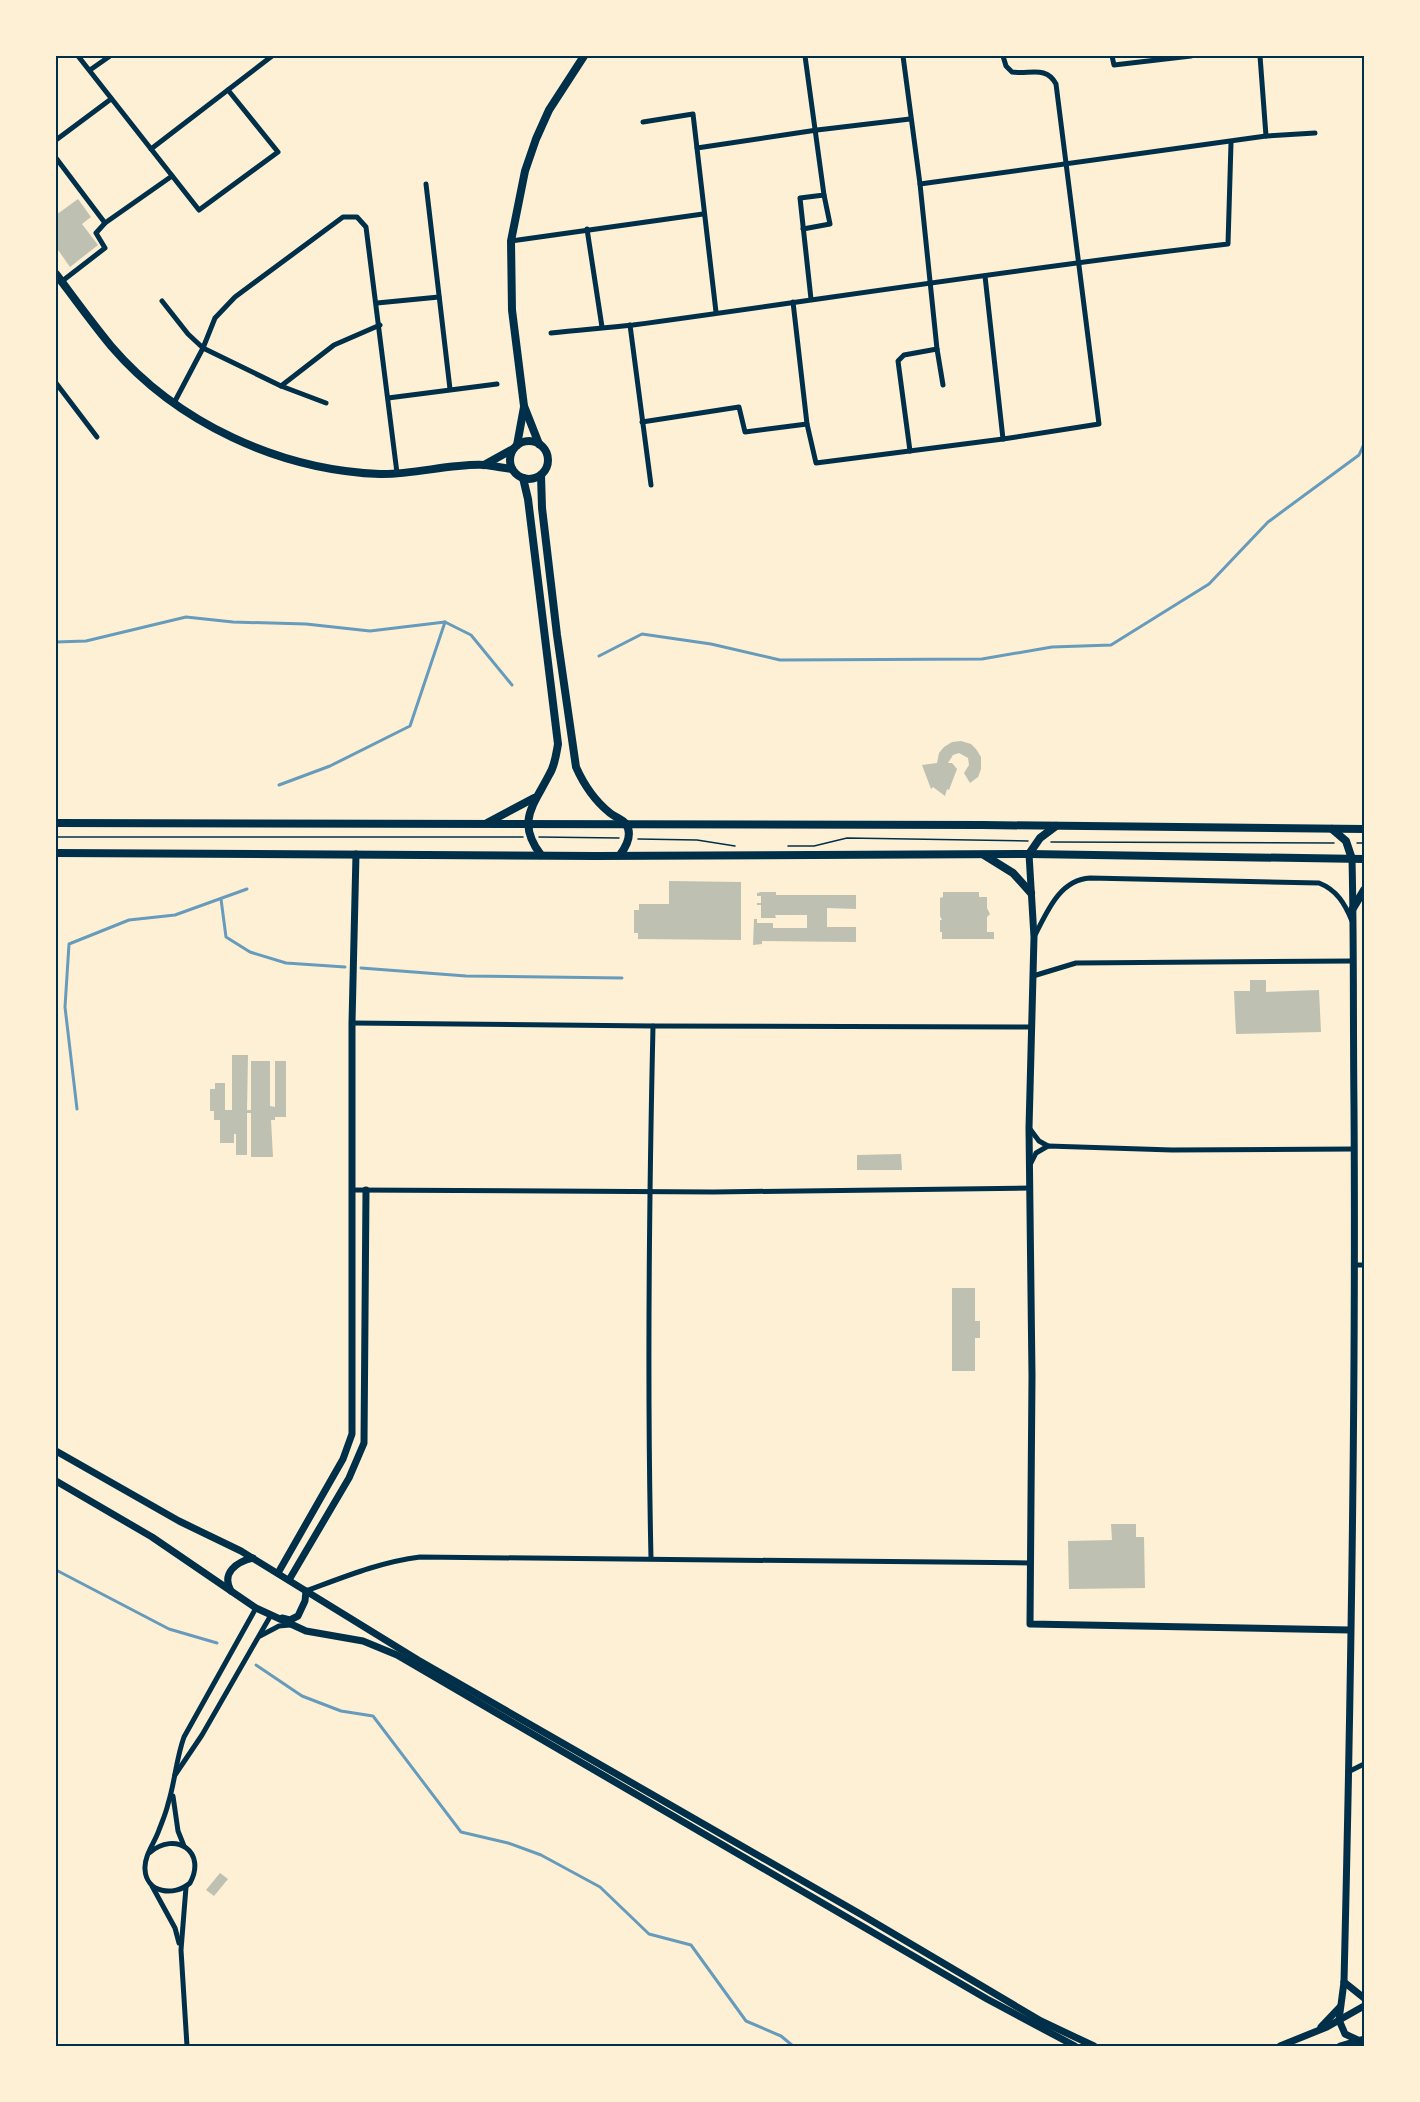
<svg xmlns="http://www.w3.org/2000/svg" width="1420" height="2102" viewBox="0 0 1420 2102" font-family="'DejaVu Sans',sans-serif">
  <rect width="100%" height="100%" fill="#fdf0d5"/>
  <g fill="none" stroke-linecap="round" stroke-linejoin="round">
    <g stroke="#669bbc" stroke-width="3">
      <polyline points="56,642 86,641 186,617 233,622 306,624 370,631 445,622"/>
      <polyline points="599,656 642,634 711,644 780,660 982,659 1052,647 1111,645 1209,584 1268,522 1359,455 1364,444"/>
      <polyline points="279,785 330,766 410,726 445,622 471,635 512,685"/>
      <polyline points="221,899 226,937 250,952 286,963 345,967"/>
      <polyline points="361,968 466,976 622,978"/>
      <polyline points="77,1109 65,1007 69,944 129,920 175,915 247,889"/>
      <polyline points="56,1570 169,1629 217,1643"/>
      <polyline points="256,1665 302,1696 341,1711 373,1716 461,1832 508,1843 541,1855 600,1887 649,1934 691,1945 746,2021 781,2036 793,2046"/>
    </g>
  </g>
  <g fill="#bec0b2">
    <polygon points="78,199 91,217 82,224 98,245 70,267 56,247 56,215"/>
    <polygon points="961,741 971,744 976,749 981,757 981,769 978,777 970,783 964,773 969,765 968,758 959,753 953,755 948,763 952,763 957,769 949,790 947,789 945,796 933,787 931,789 922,765 937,763 939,753 944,747 952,742"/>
    <polygon points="669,881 741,882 741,940 638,939 638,933 634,933 634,910 639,910 639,904 669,904"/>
    <polygon points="761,892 776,892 776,895 856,895 856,909 827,908 827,927 856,927 856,942 762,941 762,944 753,945 754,919 757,919 757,923 773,923 773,928 807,928 807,915 775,915 776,918 761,918 761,905 757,905 757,903 761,903 761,896 757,896 757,893"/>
    <polygon points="943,892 979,892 979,897 987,897 987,908 990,914 987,917 987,932 994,932 994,939 942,939 942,932 940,932 940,920 942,920 940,916 940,898 943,897"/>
    <polygon points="1250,980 1266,980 1266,992 1319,990 1321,1032 1236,1034 1234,991 1250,991"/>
    <polygon points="232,1055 248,1055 247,1110 251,1110 251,1061 270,1061 270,1106 275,1107 275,1061 286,1061 286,1117 275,1117 275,1120 271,1120 273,1157 251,1157 251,1113 247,1113 247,1155 236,1155 236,1134 234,1134 234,1143 220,1143 220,1120 214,1120 214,1111 210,1111 210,1089 215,1089 215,1083 225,1083 225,1110 232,1110"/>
    <polygon points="901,1154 902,1170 857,1170 857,1155"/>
    <polygon points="952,1288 975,1288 975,1321 980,1321 980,1338 975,1338 975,1371 952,1371"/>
    <polygon points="1111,1524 1136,1524 1136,1537 1144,1537 1145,1588 1069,1589 1068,1541 1112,1540"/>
    <polygon points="220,1873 228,1879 214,1896 206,1890"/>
  </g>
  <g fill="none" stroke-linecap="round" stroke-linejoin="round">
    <g stroke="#003049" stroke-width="1.5">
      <polyline points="56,837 523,837"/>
      <polyline points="539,837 619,838"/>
      <polyline points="638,839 697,840 735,846"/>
      <polyline points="1051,842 1334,843"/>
      <polyline points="1357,843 1364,843"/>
      <polyline points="788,846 814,846 847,838 1028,841"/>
    </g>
    <g stroke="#003049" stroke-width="5">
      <polyline points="78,56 199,210 278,152 228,90"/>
      <polyline points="805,56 824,195 800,198 811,299"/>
      <polyline points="903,56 920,184 937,349 943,385"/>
      <polyline points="1112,56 1114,65 1191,56"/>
      <polyline points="1260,56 1266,136"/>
      <polyline points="90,70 110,56"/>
      <polyline points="643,122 693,114 716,312"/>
      <polyline points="56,140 111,99"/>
      <polyline points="697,148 817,130 910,119"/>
      <polyline points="151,149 272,56"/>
      <polyline points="56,158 105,223"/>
      <polyline points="426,184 450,389"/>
      <polyline points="920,184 1266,136 1315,133"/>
      <polyline points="587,229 602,327"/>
      <polyline points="803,229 830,224 824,195"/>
      <polyline points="511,241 703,214"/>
      <polyline points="985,276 1003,439"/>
      <polyline points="61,282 105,248 96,233 105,223 172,176"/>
      <polyline points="162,301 188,334 203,348 281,386 326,403"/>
      <path d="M793 302 807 424 816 463 1003 439 1099 424 1056 84C1046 65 1029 75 1012 72L1006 66 1003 56"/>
      <polyline points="377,303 439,297"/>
      <polyline points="630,325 651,485"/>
      <path d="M551 333C578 330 606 328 633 325 831 298 1029 267 1228 244L1231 143"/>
      <polyline points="56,383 97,437"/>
      <polyline points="281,386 334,345 380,325"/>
      <polyline points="388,398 497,384"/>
      <polyline points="174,403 203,348 215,318 235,297 343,217 357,217 366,227 397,473"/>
      <polyline points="642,422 739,407 745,432 807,424"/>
      <polyline points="910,451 898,361 904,355 937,349"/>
      <path d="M1034 937C1047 912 1059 880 1090 878L1319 883C1337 890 1345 904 1352 921"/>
      <polyline points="1033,976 1076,963 1353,961"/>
      <polyline points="352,1023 653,1026 1032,1027"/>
      <polyline points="1030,1129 1039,1141 1048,1146"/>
      <polyline points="1031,1163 1036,1153 1048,1146 1172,1150 1354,1149"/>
      <polyline points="353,1190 714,1192 1030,1188"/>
      <polyline points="1355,1265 1364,1265"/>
      <path d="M651 1558C647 1381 649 1204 653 1026"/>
      <path d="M306 1591C344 1577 380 1562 420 1557L1031 1563"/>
      <polyline points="260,1636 279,1626 290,1625"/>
      <polyline points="1348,1772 1364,1764"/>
      <polyline points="175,1775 202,1735 271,1615"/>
      <polyline points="173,1796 178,1831 184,1846"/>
      <path d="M149 1853C176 1830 207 1852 190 1883 174 1897 146 1893 145 1869 144 1856 155 1842 159 1830 162 1822 166 1813 168 1804 175 1782 176 1759 184 1737L256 1608"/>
      <polyline points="152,1886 175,1928 179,1943"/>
      <polyline points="186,1887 181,1950 187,2046"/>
    </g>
    <g stroke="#003049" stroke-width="7">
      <polyline points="1029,854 1034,937 1029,1128 1032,1376 1030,1624 1350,1630"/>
      <path d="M1352 859C1354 941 1353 1024 1354 1107 1356 1399 1351 1690 1344 1982L1339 2020 1345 2034 1360 2041"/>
      <polyline points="56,1451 179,1521 241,1551 418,1660 862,1915 1041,2021 1094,2046"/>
      <polyline points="56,1481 152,1537 256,1608 306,1631 363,1641 397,1655 987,1999 1075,2046"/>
      <polyline points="278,1573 343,1459 352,1434 352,1023 356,854"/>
      <polyline points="289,1580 349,1478 364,1443 366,1190"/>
      <path d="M231 1591C221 1573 236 1562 253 1558"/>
      <polyline points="282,1618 290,1620 298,1616 305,1601 306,1591"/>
      <polyline points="1344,1982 1364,1998"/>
      <polyline points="1321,2027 1340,2007"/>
      <polyline points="1280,2046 1327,2027 1364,2006"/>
      <polyline points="1340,2046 1364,2039"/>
    </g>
    <g stroke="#003049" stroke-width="8">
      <path d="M56 274C74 298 92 323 111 346 177 423 279 470 380 474 414 475 452 463 485 465 494 466 503 468 512 469"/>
      <circle cx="529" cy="460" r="19"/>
      <polyline points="539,444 524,406 512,310 511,241 525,171 536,139 549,110 584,56"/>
      <polyline points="517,445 524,407"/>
      <polyline points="484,465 513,449"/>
      <path d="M541 475 542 508 557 635 576 767C584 785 595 801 610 813 615 817 623 820 626 824 633 835 626 847 620 855"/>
      <path d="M523 478 528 499 558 744C556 755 555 766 549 775 533 806 516 822 541 855"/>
      <polyline points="56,823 982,825 1364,829"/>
      <polyline points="487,823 534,798"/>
      <polyline points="1332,829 1346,841 1352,859"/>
      <polyline points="56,853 596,856 1029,854 1364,859"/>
      <polyline points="1029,854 1040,838 1056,826"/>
      <polyline points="984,855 1013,873 1031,893"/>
      <polyline points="1352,910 1364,890"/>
    </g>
  </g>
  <rect width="1420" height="2102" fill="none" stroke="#fdf0d5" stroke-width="114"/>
  <rect x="57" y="57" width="1306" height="1988" fill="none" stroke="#003049" stroke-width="2"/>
</svg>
